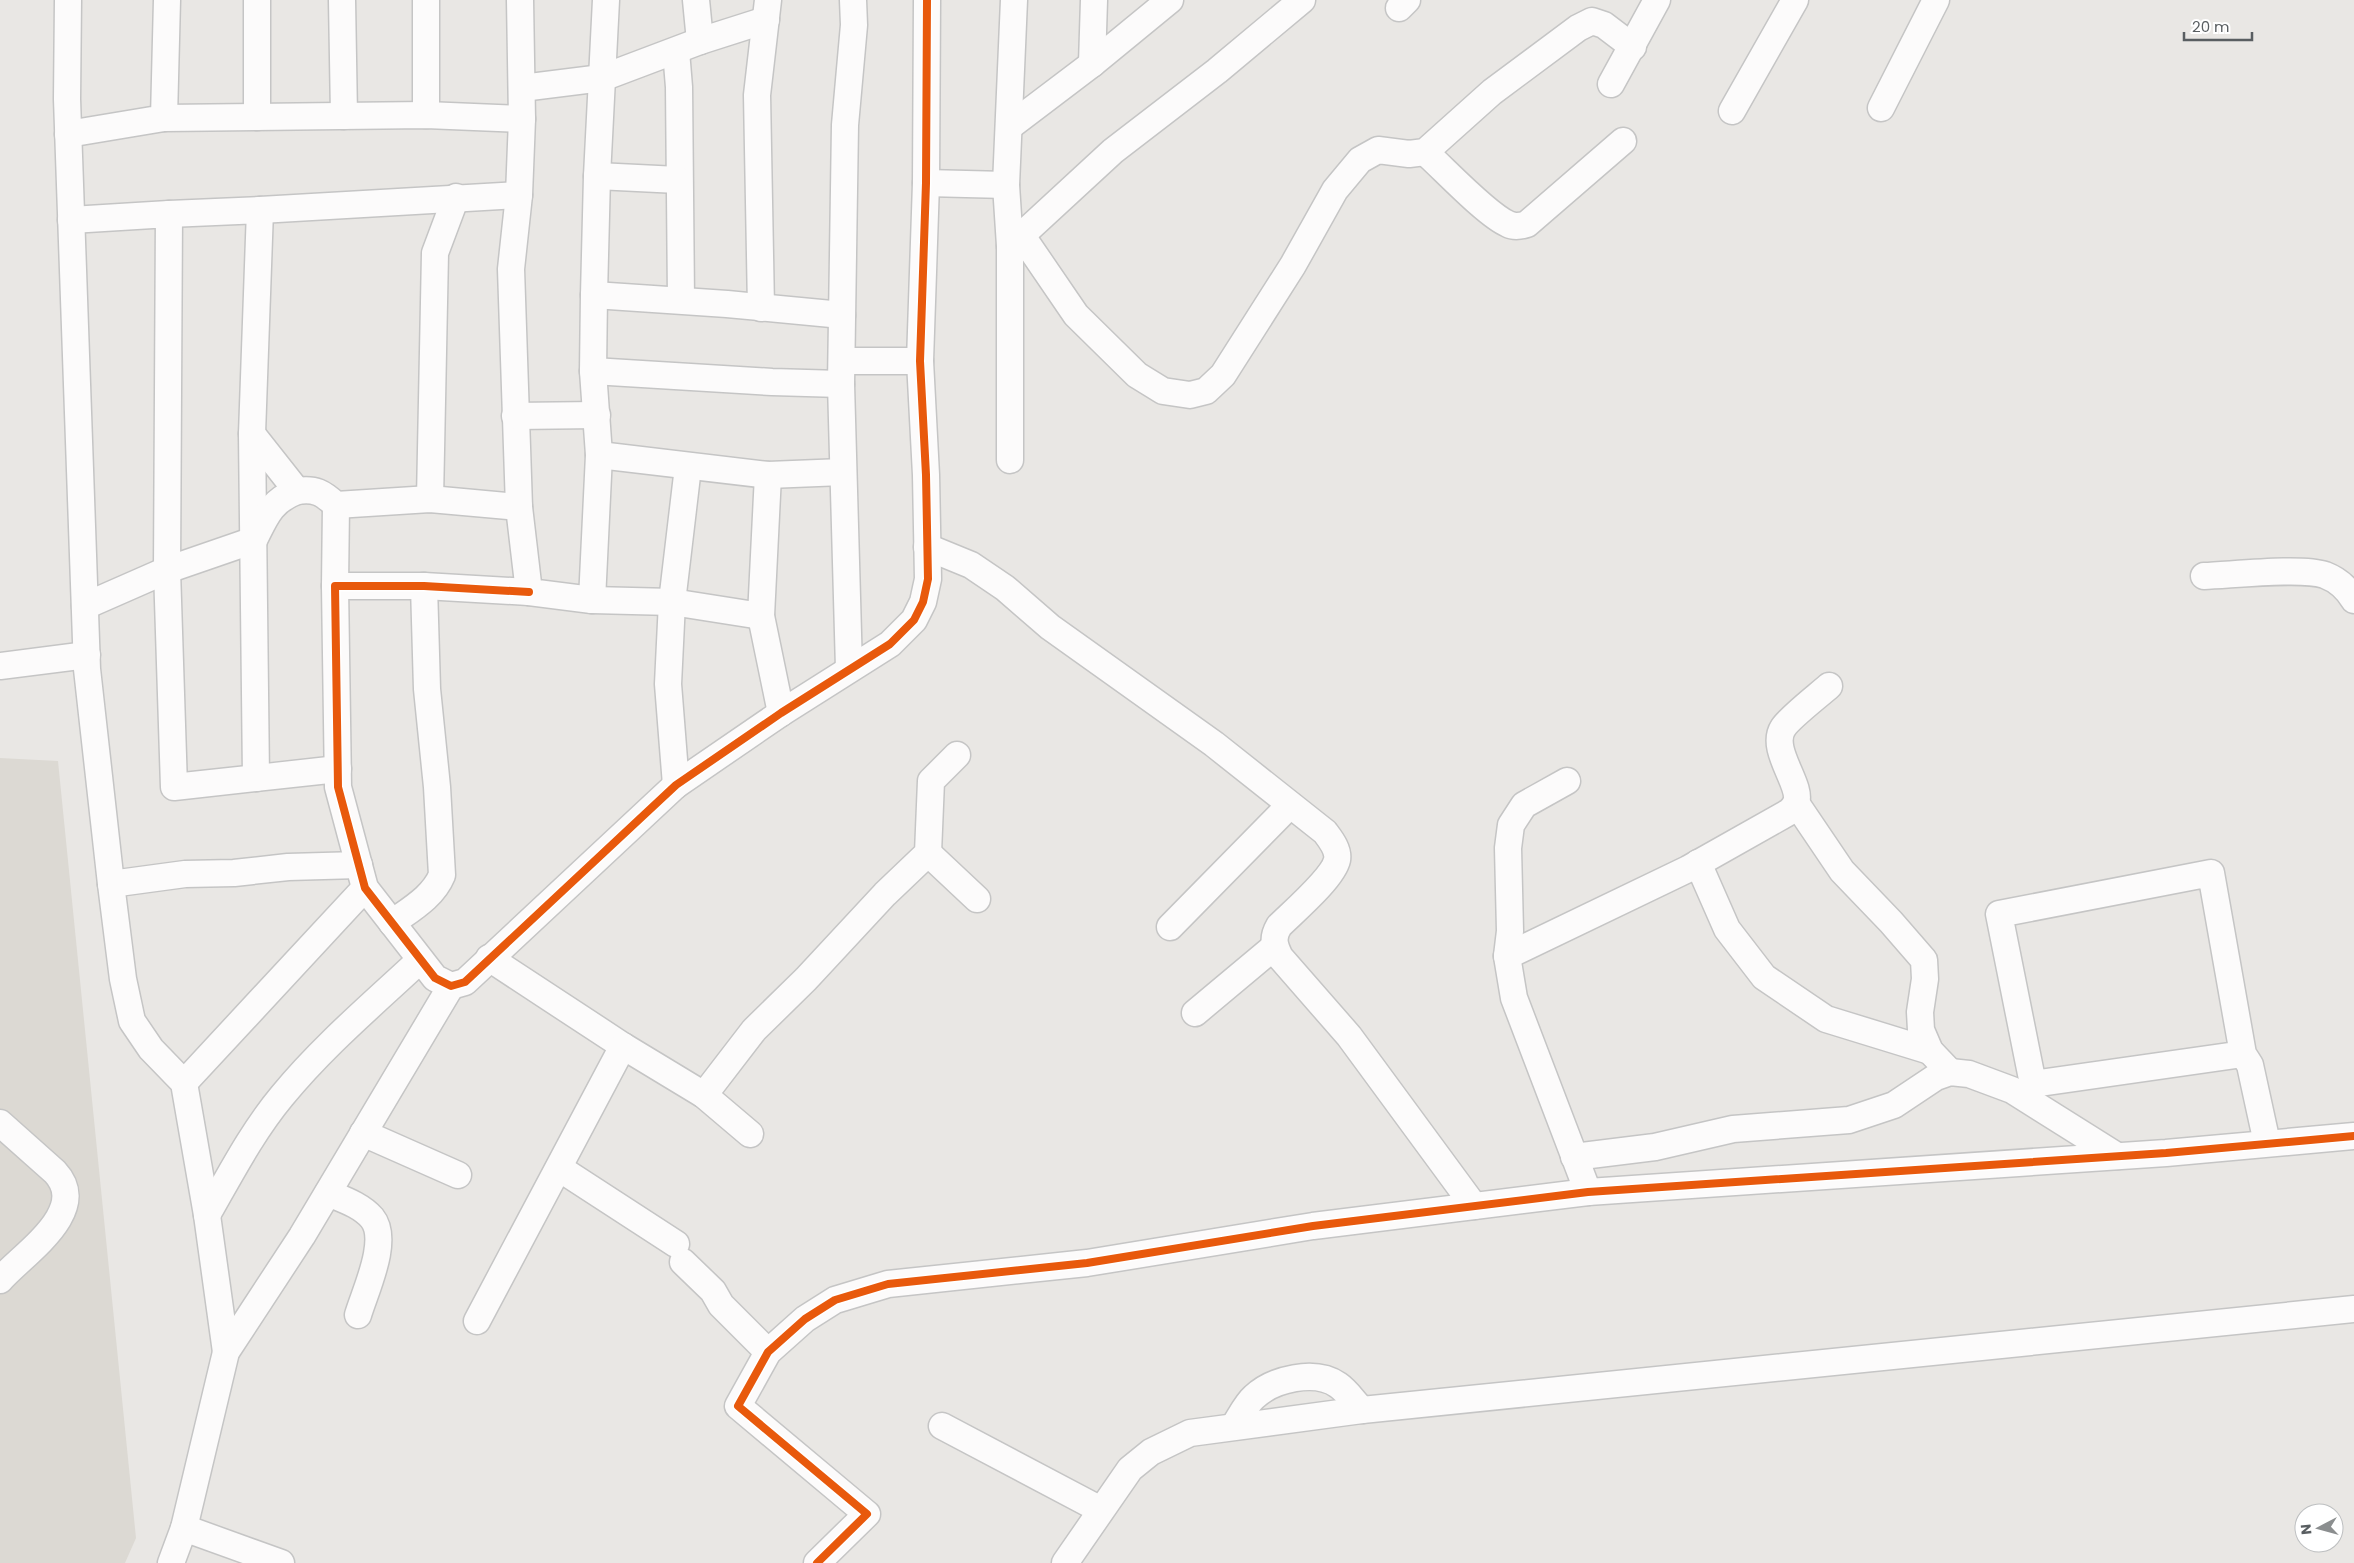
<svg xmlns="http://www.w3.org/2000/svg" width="2354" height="1563" viewBox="0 0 2354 1563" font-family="Poppins,sans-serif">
  <rect width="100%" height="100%" fill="#e9e7e4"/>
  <polygon fill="#dcd9d3" points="0,758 58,761 136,1538 125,1563 0,1563"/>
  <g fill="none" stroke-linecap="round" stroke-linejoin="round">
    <defs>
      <g id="minor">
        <polyline points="68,0 67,99 87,669 111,884 123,979 132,1021 151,1049 184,1083 207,1215 226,1352"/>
        <polyline points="257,0 257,117"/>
        <polyline points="342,0 344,116"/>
        <polyline points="426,0 426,115"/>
        <polyline points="520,0 522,119 519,195 511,269 519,507 529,592 592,600 672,602 761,616"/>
        <polyline points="696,0 700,41"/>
        <polyline points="1399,8 1407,0"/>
        <polyline points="676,51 679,87 681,300"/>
        <polyline points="1092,64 1094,0"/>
        <polyline points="1611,84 1657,0"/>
        <polyline points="522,88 602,78 700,41 766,20"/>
        <polyline points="1881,108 1936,0"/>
        <polyline points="1732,111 1795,0"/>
        <polyline points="164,118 426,115 522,119"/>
        <polyline points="1009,127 1092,64 1170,0"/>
        <polyline points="68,134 164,118 167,0"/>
        <path d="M1425 152C1445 170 1487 215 1508 224 1514 227 1521 226 1527 224L1623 141"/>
        <polyline points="597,176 678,180"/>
        <polyline points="926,183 1006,185"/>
        <polyline points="260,210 519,195"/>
        <polyline points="169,214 260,210 252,434 256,778"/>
        <polyline points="71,220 169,214 167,570 174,787 338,769"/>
        <polyline points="1022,236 1076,315 1137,375 1163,391 1190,395 1206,391 1223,375 1293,265 1335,190 1360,160 1378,150 1409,154 1425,152 1492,92 1578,28 1592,21 1604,25 1633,47"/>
        <polyline points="1010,246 1113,151 1217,71 1302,0"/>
        <polyline points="594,295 727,304 842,315"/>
        <polyline points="761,308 757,95 768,0"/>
        <polyline points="842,361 920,361"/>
        <polyline points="593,371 772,382 841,384"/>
        <polyline points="515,416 597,415"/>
        <path d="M252 434 297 491C315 488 323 493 336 505L430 499 519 507"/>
        <polyline points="599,455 768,475 843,472"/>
        <polyline points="1010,460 1010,246 1006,185 1014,0"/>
        <polyline points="768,475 761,616 781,713"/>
        <polyline points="430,499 435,253 456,197"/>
        <path d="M927 547 971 565 1005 588 1050 627 1214 744 1325 832C1331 840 1339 850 1337 860 1333 878 1293 912 1279 926 1272 938 1274 945 1280 957L1349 1036 1474 1206"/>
        <path d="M2204 576C2232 575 2302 567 2325 575 2338 580 2347 588 2354 600"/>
        <polyline points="335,586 336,505"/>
        <polyline points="529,592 424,586 335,586 338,787 365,888 435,978 451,986 465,982 676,785 781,713 890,644 914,620 923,602 928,579 926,475 920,361 926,183 927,0"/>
        <polyline points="592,600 599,455 593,371 594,295 597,176 606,0"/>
        <path d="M85 606 167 570 254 540C266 516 271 501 297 491"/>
        <polyline points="0,666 87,655"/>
        <polyline points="849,669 841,384 845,125 854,25 853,0"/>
        <polyline points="1567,781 1524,805 1511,825 1508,848 1510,931 1507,956 1514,998 1588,1192"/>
        <polyline points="676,785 668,684 672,602 688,467"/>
        <polyline points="1796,803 1842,871 1891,922 1924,960 1925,979 1920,1012 1921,1030 1930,1051 1950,1072"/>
        <polyline points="928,853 977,899"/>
        <polyline points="1698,863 1727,929 1764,977 1826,1019 1930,1051"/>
        <polyline points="111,884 185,874 234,873 288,867 359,865"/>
        <path d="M392 923C411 909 433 897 442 875L437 787 427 689 424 586"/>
        <polyline points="1170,927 1290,805"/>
        <path d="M1507 956 1688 869 1789 812C1791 810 1795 806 1796 803 1803 785 1769 750 1783 728 1789 718 1819 695 1829 686"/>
        <polyline points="489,958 623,1046 704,1095 750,1134"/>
        <polyline points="1195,1013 1274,947"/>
        <polyline points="2243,1054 2211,873 1999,914 2033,1084 2243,1054 2250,1065 2267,1143"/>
        <polyline points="184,1083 365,888"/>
        <polyline points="704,1095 754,1030 806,979 885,894 928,853 931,781 957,755"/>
        <path d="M0 1123 55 1172C91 1211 24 1253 0 1280"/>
        <polyline points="363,1133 458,1175"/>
        <polyline points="1574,1157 1655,1147 1733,1129 1849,1120 1894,1105 1936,1077 1950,1072 1969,1074 2012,1090 2117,1156"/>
        <polyline points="559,1168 676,1244"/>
        <path d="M328 1193C342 1199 361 1205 372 1218 390 1240 365 1291 358 1315"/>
        <path d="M207 1215C230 1175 252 1132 282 1096 323 1046 373 1004 420 960"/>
        <polyline points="683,1262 713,1291 721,1305 768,1352"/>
        <polyline points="477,1321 623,1046"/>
        <polyline points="942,1426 1101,1510"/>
        <path d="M1234 1426C1240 1417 1246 1404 1254 1397 1273 1379 1315 1369 1338 1385 1347 1391 1354 1402 1362 1410"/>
        <polyline points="184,1528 281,1563"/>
        <polyline points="171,1563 184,1528 226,1352 302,1236 451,986"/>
        <polyline points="817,1563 867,1514 738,1406 768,1352 805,1319 835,1300 888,1284 1087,1263 1313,1226 1588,1192 2166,1153 2354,1136"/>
        <polyline points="1065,1563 1130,1469 1151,1452 1190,1433 1362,1410 2354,1309"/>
      </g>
    </defs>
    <use href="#minor" stroke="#c5c5c5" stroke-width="29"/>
    <use href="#minor" stroke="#fcfbfb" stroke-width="26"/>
    <defs>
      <g id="cycleway">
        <polyline points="529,592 424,586 335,586 338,787 365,888 435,978 451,986 465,982 676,785 781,713 890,644 914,620 923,602 928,579 926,475 920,361 926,183 927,0"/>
        <polyline points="817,1563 867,1514 738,1406 768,1352 805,1319 835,1300 888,1284 1087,1263 1313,1226 1588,1192 2166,1153 2354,1136"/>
      </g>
    </defs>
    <use href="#cycleway" stroke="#fff" stroke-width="11"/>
    <use href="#cycleway" stroke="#e8590c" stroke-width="8"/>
  </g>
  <g transform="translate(2319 1528) rotate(264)"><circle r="24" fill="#ffffff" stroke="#bdbfc0"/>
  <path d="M0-4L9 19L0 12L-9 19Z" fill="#8b8e8f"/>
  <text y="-8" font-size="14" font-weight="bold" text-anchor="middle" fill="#595e61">N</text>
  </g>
  <path d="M2184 32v8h68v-8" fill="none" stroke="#595e61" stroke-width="2.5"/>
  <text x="2192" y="32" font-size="15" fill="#595e61" stroke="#ffffff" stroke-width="4" paint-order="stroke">20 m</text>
</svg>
